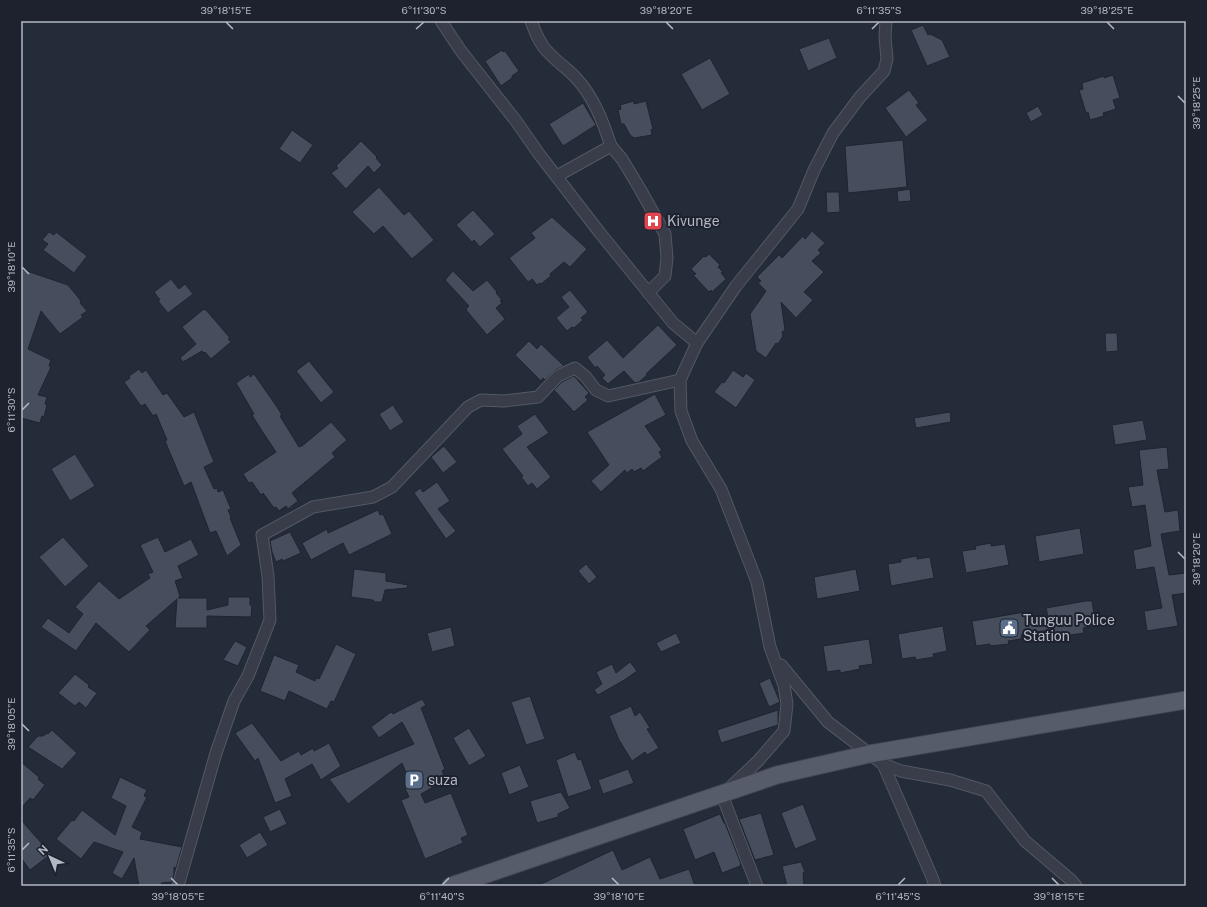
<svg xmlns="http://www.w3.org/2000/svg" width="1207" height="907" viewBox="0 0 1207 907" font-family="'Public Sans',sans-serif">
  <rect width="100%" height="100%" fill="#242b39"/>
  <g fill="#464e5d" stroke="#1f2430">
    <polygon points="923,25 928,35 930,34 942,40 950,57 927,66 911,30"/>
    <polygon points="829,38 837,58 808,71 799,49"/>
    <polygon points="502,50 503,52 505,51 519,71 512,76 512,78 501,86 485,61"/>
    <polygon points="710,58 730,94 702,110 681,74"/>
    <polygon points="1113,75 1120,98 1113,100 1116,109 1103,113 1104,116 1090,120 1088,112 1086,113 1079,90 1083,89 1082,83 1104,76 1104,78"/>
    <polygon points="909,90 919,103 916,105 928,120 906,137 885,108"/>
    <polygon points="634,101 634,104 646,101 653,129 651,130 652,135 634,138 630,135 624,124 621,124 618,110 621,109 620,105"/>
    <polygon points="583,103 596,125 563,146 549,124"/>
    <polygon points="1038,106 1043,115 1031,122 1026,113"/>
    <polygon points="292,130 313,145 300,163 279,149"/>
    <polygon points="903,140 907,187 848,193 845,146"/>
    <polygon points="361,141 377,157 376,158 382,165 374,173 368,166 346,189 331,173 338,168 336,166"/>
    <polygon points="379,187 404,215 409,211 434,240 412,259 383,226 374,234 352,212"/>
    <polygon points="910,189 911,201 898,202 897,191"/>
    <polygon points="826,192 839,192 840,212 827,213"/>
    <polygon points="473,210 495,234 480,247 474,240 472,242 456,225"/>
    <polygon points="552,217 587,249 570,267 564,262 550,274 551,276 541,284 540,283 537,285 532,279 528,282 509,258 535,238 531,233"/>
    <polygon points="812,231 825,243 818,250 821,253 812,261 824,272 804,292 813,300 796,318 781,302 785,330 782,332 783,336 778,344 776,343 766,358 756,351 750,314 766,291 758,283 761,281 757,277 779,255 782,258 803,236 805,239"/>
    <polygon points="49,232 54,235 56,232 87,256 74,273 43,250 48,244 42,240"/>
    <polygon points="709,254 720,265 718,267 723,272 721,273 726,279 712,292 711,290 709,292 693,275 696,274 691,269 704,256 706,257"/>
    <polygon points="21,269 68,285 81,301 80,303 87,311 81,315 83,317 60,334 41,311 28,349 51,360 49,366 51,367 38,395 47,397 45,404 47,405 44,417 42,416 40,423 21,418"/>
    <polygon points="453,271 473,291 487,280 497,292 496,293 502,300 500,301 502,303 496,308 505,319 487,335 467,311 466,309 469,306 445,280"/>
    <polygon points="171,279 179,289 185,284 193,294 168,313 158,301 160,300 154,292"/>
    <polygon points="570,290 588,312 581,318 583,320 574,328 572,327 567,331 556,318 569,307 561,297"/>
    <polygon points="204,309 205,310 206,310 230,338 228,339 231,342 211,359 205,352 204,353 202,351 183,362 180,358 196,344 182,327"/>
    <polygon points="658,325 677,345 646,374 647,375 639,382 635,383 624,371 608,384 602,378 605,375 597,366 595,368 587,357 607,340 623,358"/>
    <polygon points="1105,333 1117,333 1118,351 1106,352"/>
    <polygon points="529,341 537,349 541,344 564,366 555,370 545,380 543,378 541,381 515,355"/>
    <polygon points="309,361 334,392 321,403 296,371"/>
    <polygon points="139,369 142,373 146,370 163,395 167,393 184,417 194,412 214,462 204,467 214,489 217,488 218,492 223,490 231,509 228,510 231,517 230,518 241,545 227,556 216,531 210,533 191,482 184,486 165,441 167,440 156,414 153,416 145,404 141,406 124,382 130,378 129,376"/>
    <polygon points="733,370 743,377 746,373 755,380 736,408 714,392 722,382 724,383"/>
    <polygon points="249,374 250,377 254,374 275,404 282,415 280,416 299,447 301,446 302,446 331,422 347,440 332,453 335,457 292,493 298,501 288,509 286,506 279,511 276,507 274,508 263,493 261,495 252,482 249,483 243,474 276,452 262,431 252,415 254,414 236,383"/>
    <polygon points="574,376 589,393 585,397 588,400 574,412 554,390 562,382"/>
    <polygon points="655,394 666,415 645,426 662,450 659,452 662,457 643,471 641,468 634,472 632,469 627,473 625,470 601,492 591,481 609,465 587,432"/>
    <polygon points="393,405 404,422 390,431 379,414"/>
    <polygon points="950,412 951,422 916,428 914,418"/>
    <polygon points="535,414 549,433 527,447 551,477 537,489 532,483 528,486 521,477 523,476 502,449 522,434 517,426"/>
    <polygon points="1143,420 1147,440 1115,445 1112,425"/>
    <polygon points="444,446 457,462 443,473 431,457"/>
    <polygon points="1167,447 1169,469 1157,470 1165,512 1178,510 1180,531 1161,534 1169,575 1186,573 1186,593 1172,595 1178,626 1147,631 1144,611 1162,608 1154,567 1136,570 1133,550 1151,546 1145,505 1132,507 1128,487 1143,485 1139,450"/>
    <polygon points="75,454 95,486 70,501 51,469"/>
    <polygon points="437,482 450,501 438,509 456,531 446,539 414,493 420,488 423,492"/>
    <polygon points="378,510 380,515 383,514 392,534 349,555 343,543 311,560 302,543 327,529 328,533"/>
    <polygon points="1080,528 1084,554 1039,562 1035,536"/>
    <polygon points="290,532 301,553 283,561 282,559 276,562 272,552 270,541"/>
    <polygon points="63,537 89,566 65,587 39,557"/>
    <polygon points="158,537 165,552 191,539 199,555 178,566 183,578 175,581 180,596 178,598 207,598 207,610 228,605 228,597 250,597 250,605 252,606 251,617 207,616 207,628 175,628 177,599 146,626 150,630 129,652 96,623 76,651 41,627 48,618 69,633 83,614 75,607 99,581 119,599 150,578 148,574 153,572 140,545"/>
    <polygon points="991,543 991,546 1005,544 1009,565 966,573 962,551 976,549 975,546"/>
    <polygon points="917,556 917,559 930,557 934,578 891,586 888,564 901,562 901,559"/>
    <polygon points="586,564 597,577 589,584 578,571"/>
    <polygon points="354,569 386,573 386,581 408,585 407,588 385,590 382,602 375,602 373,600 351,597"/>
    <polygon points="856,569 860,591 817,599 814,577"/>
    <polygon points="1086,601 1092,601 1096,626 1083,628 1084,633 1065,636 1064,632 1050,633 1050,630 1022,634 1021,639 1008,641 1009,644 990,646 990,644 976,646 972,621 1025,612 1027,621 1048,617 1046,608"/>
    <polygon points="943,626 947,651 933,654 934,657 916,660 915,657 902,659 898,634"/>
    <polygon points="451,627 455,646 432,652 427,633"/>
    <polygon points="676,633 681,643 661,652 656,643"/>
    <polygon points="869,639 873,664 859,666 860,669 840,673 840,670 827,672 823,646"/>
    <polygon points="235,641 247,647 238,666 223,660"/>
    <polygon points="336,644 356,654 334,702 331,701 327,709 289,691 285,701 260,691 274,655 299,665 296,672 315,681 316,678 319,679"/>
    <polygon points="630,662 637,671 626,679 598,695 594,690 602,684 596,672 612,664 616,673"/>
    <polygon points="75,674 89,685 88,687 97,693 86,708 79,702 75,706 58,693"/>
    <polygon points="770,678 780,702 769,707 759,683"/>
    <polygon points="530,696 545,739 526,745 511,702"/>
    <polygon points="422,699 426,705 421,708 445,769 442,771 446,780 421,794 425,803 451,793 468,835 461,838 463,843 425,859 401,800 409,797 405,788 411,785 402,763 348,804 329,779 414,744 402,722 379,738 371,727 391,712 393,714"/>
    <polygon points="631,706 635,716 640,712 650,728 647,729 659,748 647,755 645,752 632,761 619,740 609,716"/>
    <polygon points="778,710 778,725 721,743 717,730"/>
    <polygon points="252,723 281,761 299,751 301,755 313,748 314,751 329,743 341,766 321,780 312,764 285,779 292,796 275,803 258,758 255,761 235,733"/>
    <polygon points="469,728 486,756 469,766 453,738"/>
    <polygon points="52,730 77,753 62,769 28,747 38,736 43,736 47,733 48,734"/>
    <polygon points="575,752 578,760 581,759 592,789 568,797 556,760"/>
    <polygon points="21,762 39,777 38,779 45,785 33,800 30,798 21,808"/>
    <polygon points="520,765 529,787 509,795 501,773"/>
    <polygon points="628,769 634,783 603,794 598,780"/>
    <polygon points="120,777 147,790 144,796 147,797 132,827 142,832 140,839 182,847 176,868 174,867 174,873 172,882 161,883 162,886 139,886 134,858 122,879 112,873 123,852 94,842 81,859 56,839 72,820 74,821 82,810 115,835 126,806 111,798"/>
    <polygon points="561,792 570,808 558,814 558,817 537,823 530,801"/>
    <polygon points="803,804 817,840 795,849 781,813"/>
    <polygon points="280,809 287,824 270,832 263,817"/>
    <polygon points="761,813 774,855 755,860 739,819"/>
    <polygon points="720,814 724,823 725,823 741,864 740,865 740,866 722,873 714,852 695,860 683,829"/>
    <polygon points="21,820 51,854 30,870 21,858"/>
    <polygon points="260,832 268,845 247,858 239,845"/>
    <polygon points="613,850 622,870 650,857 660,879 689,869 695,886 537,886"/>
    <polygon points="801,862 805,872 803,873 804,886 787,886 782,866"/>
  </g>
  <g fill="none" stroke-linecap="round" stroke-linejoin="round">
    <defs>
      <g id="minor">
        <polyline points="441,21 461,51 516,121 539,154 600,233 673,323 697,343"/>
        <path d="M531 21C535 32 540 45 549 53 557 62 568 69 576 78 594 97 603 122 611 146L557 176"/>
        <polyline points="611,146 622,159 640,189 665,234 667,258 665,276 648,293"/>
        <polyline points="781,665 828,722 883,764 901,771 950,780 986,791 1025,841 1071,880 1076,886"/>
        <polyline points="883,764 932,877 935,886"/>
        <polyline points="178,886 216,753 234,701 248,676 270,620 268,576 262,535 313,507 373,497 392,487 468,407 481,400 504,401 538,397 558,376 575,368 585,376 596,390 608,396 680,380"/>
        <polyline points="757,886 722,795 758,761 784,731 787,704 784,685 770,647 757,582 721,489 692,441 681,411 680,380 697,343 736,286 798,209 814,170 833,133 860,97 884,71 887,59 885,37 886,21"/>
      </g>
      <polyline id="primary" points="451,886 777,775 869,754 1186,700"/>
    </defs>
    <use href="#minor" stroke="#535864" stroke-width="13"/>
    <use href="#primary" stroke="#414652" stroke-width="19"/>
    <use href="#minor" stroke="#383d49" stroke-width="11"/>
    <use href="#primary" stroke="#565c69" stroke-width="17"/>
  </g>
  <path fill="none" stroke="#b3b8c5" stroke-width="1.5" d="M226 22 233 29M666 22 673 29M1107 22 1114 29M416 29 424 22M872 29 879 22M1178 96 1185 103M22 267 29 274M22 410 29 403M1178 552 1185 559M22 724 29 731M22 850 29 843M171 878 178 885M612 878 619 885M1052 878 1059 885M442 885 449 878M898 885 905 878"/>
  <defs>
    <symbol id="hospital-square" viewBox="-11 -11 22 22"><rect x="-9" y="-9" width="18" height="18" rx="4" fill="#e0444e" stroke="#1d222e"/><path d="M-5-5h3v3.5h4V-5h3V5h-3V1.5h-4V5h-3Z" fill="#fff"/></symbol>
    <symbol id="civic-square" viewBox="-11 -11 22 22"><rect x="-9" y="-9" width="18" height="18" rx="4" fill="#5c6f8a" stroke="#1d222e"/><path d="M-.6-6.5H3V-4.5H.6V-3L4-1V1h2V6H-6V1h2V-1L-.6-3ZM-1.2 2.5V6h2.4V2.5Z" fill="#fff"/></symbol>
    <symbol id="parking-square" viewBox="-11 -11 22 22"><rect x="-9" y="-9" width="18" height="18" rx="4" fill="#5c6f8a" stroke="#1d222e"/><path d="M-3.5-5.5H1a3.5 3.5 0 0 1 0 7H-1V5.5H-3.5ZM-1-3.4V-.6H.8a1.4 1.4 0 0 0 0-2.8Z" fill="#fff"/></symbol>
  </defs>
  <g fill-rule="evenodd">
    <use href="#hospital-square" x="642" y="210" width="22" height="22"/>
    <use href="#civic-square" x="998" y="617" width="22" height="22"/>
    <use href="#parking-square" x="403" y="769" width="22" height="22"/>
  </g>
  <g text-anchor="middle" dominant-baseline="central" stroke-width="4" stroke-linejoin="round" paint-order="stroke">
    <g font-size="14" fill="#b3b8c5" stroke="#1d222e" text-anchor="start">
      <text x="667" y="221">Kivunge</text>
      <text x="1023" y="620">Tunguu Police<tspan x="1023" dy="16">Station</tspan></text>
      <text x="428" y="780">suza</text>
    </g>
  </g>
  <rect width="1207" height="907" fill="none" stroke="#1d222e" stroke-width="44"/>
  <g transform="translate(50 857) rotate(316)" stroke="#1d222e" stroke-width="3" paint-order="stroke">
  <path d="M0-3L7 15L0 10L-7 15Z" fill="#b3b8c5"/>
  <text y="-6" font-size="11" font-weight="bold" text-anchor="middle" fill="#b3b8c5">N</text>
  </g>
  <rect x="22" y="22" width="1163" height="863" fill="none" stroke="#b3b8c5" stroke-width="1.5"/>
  <g font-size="10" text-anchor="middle" fill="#b3b8c5">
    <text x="226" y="14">39°18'15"E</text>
    <text x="424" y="14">6°11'30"S</text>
    <text x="666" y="14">39°18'20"E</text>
    <text x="879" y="14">6°11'35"S</text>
    <text x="1107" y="14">39°18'25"E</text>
    <text transform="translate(1196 103) rotate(-90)" y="4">39°18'25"E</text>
    <text transform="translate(11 267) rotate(-90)" y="4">39°18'10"E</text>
    <text transform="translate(11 410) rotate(-90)" y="4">6°11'30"S</text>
    <text transform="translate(1196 559) rotate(-90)" y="4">39°18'20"E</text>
    <text transform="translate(11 724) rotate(-90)" y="4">39°18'05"E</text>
    <text transform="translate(11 850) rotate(-90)" y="4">6°11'35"S</text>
    <text x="178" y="900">39°18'05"E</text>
    <text x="442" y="900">6°11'40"S</text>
    <text x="619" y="900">39°18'10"E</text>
    <text x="898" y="900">6°11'45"S</text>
    <text x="1059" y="900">39°18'15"E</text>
  </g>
</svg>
